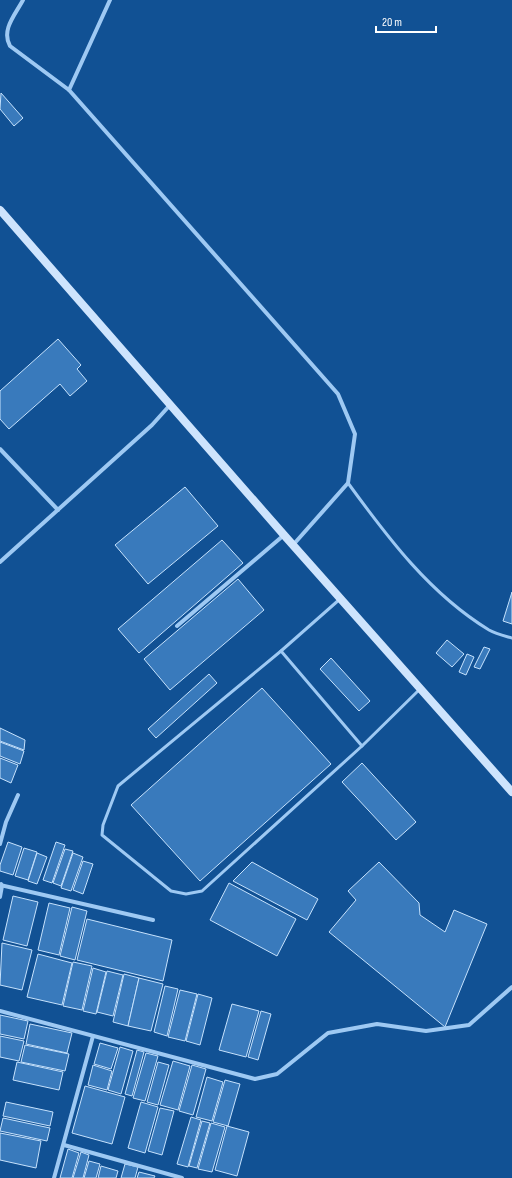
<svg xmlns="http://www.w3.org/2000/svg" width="512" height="1178" viewBox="0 0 512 1178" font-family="'Sofia Sans Condensed',sans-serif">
  <rect width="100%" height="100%" fill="#115194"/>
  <g fill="#397abc" stroke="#c6e2fd">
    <polygon points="1,93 23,118 14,126 0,109"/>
    <polygon points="58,339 81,365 77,369 87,381 70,396 60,384 9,429 0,419 0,391"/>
    <polygon points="185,487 218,526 148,584 115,545"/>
    <polygon points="222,540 243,563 139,653 118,629"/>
    <polygon points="238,579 264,610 170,690 144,659"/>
    <polygon points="512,592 512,624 503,621"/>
    <polygon points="447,640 464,654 452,667 436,653"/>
    <polygon points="484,647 490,649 480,669 474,667"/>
    <polygon points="467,654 474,657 466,675 459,672"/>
    <polygon points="331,658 370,701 359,711 320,669"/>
    <polygon points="209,674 217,683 156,738 148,729"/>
    <polygon points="262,688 331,764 200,881 131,805"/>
    <polygon points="0,728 25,740 24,750 0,741"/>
    <polygon points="0,742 24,751 20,764 0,756"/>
    <polygon points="0,758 18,765 11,783 0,778"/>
    <polygon points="362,763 416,822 396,840 342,782"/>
    <polygon points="8,842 22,847 13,875 0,871 0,865"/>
    <polygon points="56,842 65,845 52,883 43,880"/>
    <polygon points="24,848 37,852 28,880 15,876"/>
    <polygon points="65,849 73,851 61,886 53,883"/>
    <polygon points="37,853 47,857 37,884 28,881"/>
    <polygon points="73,853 83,857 71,891 61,888"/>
    <polygon points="83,861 93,864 83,894 73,890"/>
    <polygon points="252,862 318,899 307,920 233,881"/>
    <polygon points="379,862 419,903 420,915 445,932 454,910 487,924 445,1027 329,932 356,900 348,891"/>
    <polygon points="229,883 296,919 277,956 210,920"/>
    <polygon points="13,896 38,902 27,946 3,940"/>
    <polygon points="49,903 70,908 59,955 38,950"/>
    <polygon points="72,907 87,911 75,960 60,956"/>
    <polygon points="87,919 172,940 163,981 77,960"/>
    <polygon points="2,943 32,950 22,990 0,985"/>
    <polygon points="38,954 72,963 62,1005 27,997"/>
    <polygon points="73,962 92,966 82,1010 63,1006"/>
    <polygon points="93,968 106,972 96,1014 83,1011"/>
    <polygon points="107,971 123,975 113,1016 97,1012"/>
    <polygon points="124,974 139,978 128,1026 113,1022"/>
    <polygon points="139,978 163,984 151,1031 128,1026"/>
    <polygon points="165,986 178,989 167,1036 154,1032"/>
    <polygon points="180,990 197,994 185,1041 168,1037"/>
    <polygon points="198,994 212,998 200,1045 186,1041"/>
    <polygon points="232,1004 259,1011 246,1057 219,1050"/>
    <polygon points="261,1011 271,1014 258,1060 248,1057"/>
    <polygon points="0,1015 28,1021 24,1039 0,1034"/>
    <polygon points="30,1024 72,1033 67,1053 26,1044"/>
    <polygon points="0,1036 24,1041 19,1061 0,1057"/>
    <polygon points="100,1043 118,1048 111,1069 94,1064"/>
    <polygon points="25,1045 69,1054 65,1071 21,1062"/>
    <polygon points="120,1047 133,1051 121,1094 108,1090"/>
    <polygon points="137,1050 144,1052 132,1096 125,1094"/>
    <polygon points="146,1053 158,1056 145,1101 133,1098"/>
    <polygon points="173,1061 190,1066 178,1110 160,1105"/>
    <polygon points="17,1062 63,1072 59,1090 13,1080"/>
    <polygon points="158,1062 169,1065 158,1105 147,1102"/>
    <polygon points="93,1065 112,1071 107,1090 88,1085"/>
    <polygon points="192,1065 206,1069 193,1115 179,1111"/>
    <polygon points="207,1077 223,1082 212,1121 196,1117"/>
    <polygon points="225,1080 240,1084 228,1126 213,1122"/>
    <polygon points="85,1086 125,1097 112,1144 72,1133"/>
    <polygon points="6,1102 53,1112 50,1126 3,1116"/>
    <polygon points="141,1102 158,1107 145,1153 128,1148"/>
    <polygon points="160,1108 174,1111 162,1155 148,1151"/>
    <polygon points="191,1117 201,1120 188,1167 177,1164"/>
    <polygon points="3,1118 50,1128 47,1141 0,1131"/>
    <polygon points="202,1121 210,1123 197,1168 189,1166"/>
    <polygon points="211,1123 225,1127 212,1172 198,1169"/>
    <polygon points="227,1126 249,1132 237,1176 215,1170"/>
    <polygon points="0,1133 41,1141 36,1168 0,1160"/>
    <polygon points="68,1149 79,1153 72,1178 60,1178"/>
    <polygon points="81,1152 89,1155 83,1178 73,1178"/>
    <polygon points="89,1161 100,1164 96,1178 84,1178"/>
    <polygon points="125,1164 138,1167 135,1178 121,1178"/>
    <polygon points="101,1166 118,1171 116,1178 98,1178"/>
    <polygon points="139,1172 155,1176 154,1178 137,1178"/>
  </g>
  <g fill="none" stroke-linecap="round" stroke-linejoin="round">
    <g stroke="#9ec9f3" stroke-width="3">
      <path d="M348 483C388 538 430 594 489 630 496 634 505 636 512 638"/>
      <polyline points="340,599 281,651 118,786 103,825 102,835 171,891 186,894 202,891 362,746 420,689"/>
      <polyline points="281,651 362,746"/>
    </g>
    <g stroke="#9ec9f3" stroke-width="4">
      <path d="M23 0C15 15 1 30 10 46L69 90"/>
      <polyline points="110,0 69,90 338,394 355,434 348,483 293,545"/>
      <polyline points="0,449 58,510"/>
      <polyline points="0,562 152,425 170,405"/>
      <polyline points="177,626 284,535"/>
      <polyline points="0,844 6,822 18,795"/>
      <polyline points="0,885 153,920"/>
      <polyline points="0,897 2,886 1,884"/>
      <polyline points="0,1011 255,1079 277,1074 328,1033 377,1024 426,1031 469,1025 512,987"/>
      <polyline points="64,1145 182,1178"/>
      <polyline points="54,1178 93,1036"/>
    </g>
    <polyline stroke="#cee4fd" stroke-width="8" points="0,210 284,535 512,792"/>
  </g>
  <path d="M376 26v6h60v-6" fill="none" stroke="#ffffff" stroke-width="2"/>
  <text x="382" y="26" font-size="12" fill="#ffffff" stroke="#115194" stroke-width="3" paint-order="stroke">20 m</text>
</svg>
